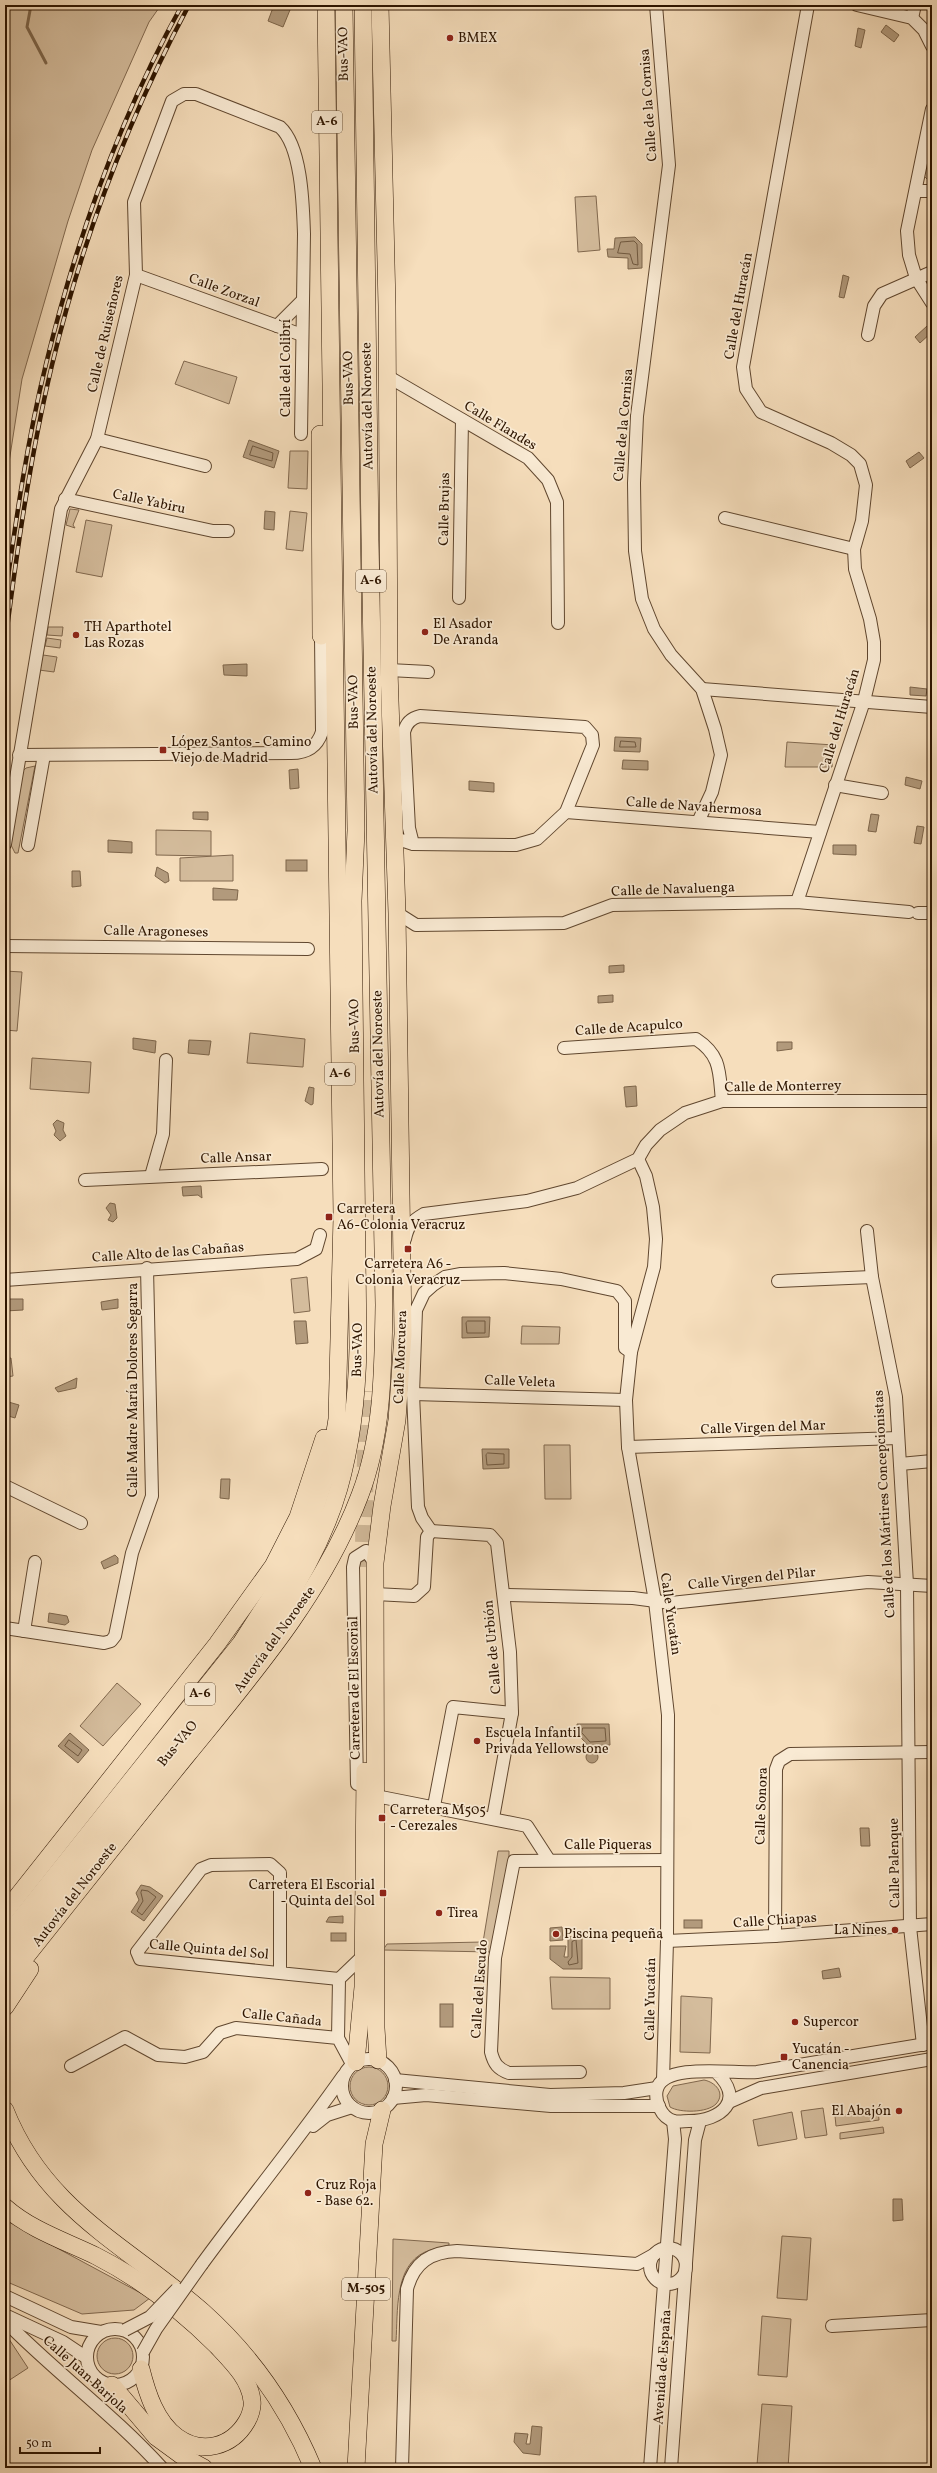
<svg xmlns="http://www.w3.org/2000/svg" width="937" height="2473" viewBox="0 0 937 2473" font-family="Vollkorn,serif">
  <rect width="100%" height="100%" fill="#f6debc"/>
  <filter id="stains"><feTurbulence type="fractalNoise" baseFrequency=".005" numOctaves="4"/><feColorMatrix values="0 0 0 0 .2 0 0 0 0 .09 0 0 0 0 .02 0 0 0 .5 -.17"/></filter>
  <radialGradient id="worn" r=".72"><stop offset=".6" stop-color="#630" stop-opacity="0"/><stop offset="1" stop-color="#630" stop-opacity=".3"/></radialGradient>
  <g fill="#d4bc9c" stroke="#81684e">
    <polygon points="5,5 161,5 149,22 92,150 68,221 22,379 5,488"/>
    <polygon points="932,142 932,180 929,181 924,176"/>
    <polygon points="596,196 600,250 578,252 575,197"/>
    <polygon points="184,361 237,377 229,404 175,384"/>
    <polygon points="290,451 308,451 307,489 288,488"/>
    <polygon points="70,509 79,510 73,525 75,528 66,525"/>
    <polygon points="290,511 307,513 303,551 286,549"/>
    <polygon points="86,520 112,525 102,577 76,572"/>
    <polygon points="48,627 63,627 62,636 47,635"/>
    <polygon points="47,638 61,640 60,648 45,646"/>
    <polygon points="43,655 57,657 54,672 39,670"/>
    <polygon points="787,742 834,745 832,767 785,767"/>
    <polygon points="35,766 18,853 15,853 11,845 23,771 26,768"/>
    <polygon points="156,830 211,831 211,856 156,855"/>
    <polygon points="233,855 233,881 180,881 180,858"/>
    <polygon points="5,971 22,972 17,1031 5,1030"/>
    <polygon points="250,1033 305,1039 303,1067 247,1063"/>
    <polygon points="32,1058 91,1062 89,1093 30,1089"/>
    <polygon points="928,1111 932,1111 932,1165 930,1165"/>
    <polygon points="307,1277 310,1311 294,1313 291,1279"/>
    <polygon points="522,1326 560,1327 559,1344 521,1344"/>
    <polygon points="11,1358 13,1376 5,1377 5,1359"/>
    <polygon points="544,1445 570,1445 571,1499 545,1499"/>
    <polygon points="117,1683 141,1704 103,1746 80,1726"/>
    <polygon points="498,1851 509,1851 509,1857 493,1952 383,1950 387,1944 483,1942"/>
    <polygon points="550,1977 610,1978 610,2009 552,2009"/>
    <polygon points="681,1996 712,1998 710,2053 680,2052"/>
    <circle cx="369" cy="2086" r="19"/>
    <path d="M704 2080C715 2082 726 2093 716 2104 707 2113 680 2113 670 2107L667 2096 673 2086Z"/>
    <polygon points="823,2108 827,2135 805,2138 801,2111"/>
    <polygon points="878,2110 879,2120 836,2126 835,2116"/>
    <polygon points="792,2112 797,2139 758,2146 753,2120"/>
    <polygon points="883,2127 884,2133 840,2139 840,2133"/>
    <polygon points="5,2220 150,2298 134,2310 82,2314 5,2281"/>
    <polygon points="782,2236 811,2238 807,2300 777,2298"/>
    <path d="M393 2239 449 2243V2245C442 2247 432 2249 425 2252 394 2266 398 2312 396 2341H392Z"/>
    <polygon points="762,2316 791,2319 787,2377 758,2375"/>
    <polygon points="7,2336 28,2368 5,2383 5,2337"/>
    <circle cx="115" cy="2356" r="18"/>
    <polygon points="762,2404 792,2406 788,2468 757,2465"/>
  </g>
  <g fill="#b29a7c" stroke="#7d654a">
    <polygon points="274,5 292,5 283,27 268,21"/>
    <polygon points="886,25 899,35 894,42 881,32"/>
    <polygon points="858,28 865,30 861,48 855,46"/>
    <polygon points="635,237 642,244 642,268 628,269 628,258 608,257 607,249 614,249 615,238"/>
    <polygon points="843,275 849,277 844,298 839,297"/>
    <polygon points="927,326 932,332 920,343 915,337"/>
    <polygon points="249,440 279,451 274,468 243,457"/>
    <polygon points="919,452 924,458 910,468 906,461"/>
    <polygon points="265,511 275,512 274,530 264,529"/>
    <polygon points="247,664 247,676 224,675 223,665"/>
    <polygon points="910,687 927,689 926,696 910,695"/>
    <polygon points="615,737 641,738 640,752 614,751"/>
    <polygon points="623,760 648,761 648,770 622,769"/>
    <polygon points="298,769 299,788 290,789 289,770"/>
    <polygon points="906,777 922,781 920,789 905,785"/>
    <polygon points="469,781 494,783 494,792 469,790"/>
    <polygon points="193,812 208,812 208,820 193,819"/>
    <polygon points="871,814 879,815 876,832 868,831"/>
    <polygon points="917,826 924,827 921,844 914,843"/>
    <polygon points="108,840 132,842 132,853 108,852"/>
    <polygon points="833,845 856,845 856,855 833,854"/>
    <rect x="286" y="860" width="21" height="11"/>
    <polygon points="157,867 168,873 169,881 165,883 155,876"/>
    <polygon points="72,871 80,871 81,886 72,887"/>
    <polygon points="213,888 238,890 237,900 213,900"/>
    <polygon points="624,965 624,972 609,973 609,966"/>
    <polygon points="613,995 613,1002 598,1003 598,996"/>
    <polygon points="133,1038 156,1041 155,1053 133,1049"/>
    <polygon points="189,1040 211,1041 209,1055 188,1053"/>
    <polygon points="777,1042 792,1042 792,1049 777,1051"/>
    <polygon points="636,1086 637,1106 626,1107 624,1087"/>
    <polygon points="309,1087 314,1088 313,1104 311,1105 305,1101"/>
    <polygon points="57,1120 64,1123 63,1130 66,1136 60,1141 54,1135 56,1131 53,1124"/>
    <polygon points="201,1186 202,1198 198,1195 183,1196 182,1187"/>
    <polygon points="110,1203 115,1204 117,1218 113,1222 108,1220 111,1215 106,1208"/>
    <polygon points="5,1299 23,1299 23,1310 5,1311"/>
    <polygon points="118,1299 118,1308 102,1310 101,1302"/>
    <polygon points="462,1317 490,1317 489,1337 462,1338"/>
    <polygon points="294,1321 306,1321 308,1343 296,1344"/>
    <polygon points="77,1378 76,1388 58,1392 55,1388"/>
    <polygon points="5,1401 19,1405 15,1418 5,1415"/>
    <polygon points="482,1449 509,1449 509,1468 483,1469"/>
    <polygon points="221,1479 230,1479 229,1499 220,1498"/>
    <polygon points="115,1555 118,1558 118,1563 104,1569 101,1562"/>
    <polygon points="49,1613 67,1616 69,1622 65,1625 48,1622"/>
    <polygon points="577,1724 609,1724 610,1745 586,1746 586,1743 578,1735"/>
    <polygon points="70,1733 89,1750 78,1763 58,1746"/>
    <circle cx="592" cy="1757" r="6"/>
    <polygon points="860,1828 869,1828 870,1846 861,1846"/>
    <polygon points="141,1885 150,1887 163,1896 144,1921 131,1912 139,1900 136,1893"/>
    <polygon points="343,1916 343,1923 326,1922 329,1917"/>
    <rect x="684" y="1920" width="18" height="8"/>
    <polygon points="562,1927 563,1940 550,1941 550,1928"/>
    <rect x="331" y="1933" width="15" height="8"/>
    <polygon points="582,1936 582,1969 563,1969 550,1959 550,1946 566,1946 564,1957 568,1957 568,1937"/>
    <polygon points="839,1968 841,1977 823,1979 822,1971"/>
    <rect x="440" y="2004" width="13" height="23"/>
    <polygon points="893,2199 902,2199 903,2220 893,2221"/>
    <polygon points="532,2426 542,2427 540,2455 523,2453 514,2442 515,2433 528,2434 526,2444 530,2444"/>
  </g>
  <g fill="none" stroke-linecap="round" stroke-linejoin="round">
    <g stroke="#70583e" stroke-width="1">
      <polygon points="621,242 634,241 637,244 638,265 633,264 630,254 618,253"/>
      <polygon points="253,446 273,453 272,461 250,455"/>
      <polygon points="621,741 635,742 636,747 620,747"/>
      <polygon points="468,1321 485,1321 485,1333 467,1333 466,1323"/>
      <polygon points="488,1453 504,1454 504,1464 487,1465 486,1455"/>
      <polygon points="583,1728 605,1728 606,1741 590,1742 582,1733"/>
      <polygon points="69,1740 82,1750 78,1756 65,1746"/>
      <polygon points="142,1890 148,1891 156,1897 142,1915 137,1911 143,1901 141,1893"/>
      <polygon points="576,1940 578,1963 569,1965 568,1962 572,1957 572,1942"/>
    </g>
    <polyline stroke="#7d654a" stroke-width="3" points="31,5 27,27 46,63"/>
    <polyline stroke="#ceb696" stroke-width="17" stroke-dasharray="17 8" stroke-linecap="butt" points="363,1567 367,1391"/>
    <defs>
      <g id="minor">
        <polyline points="656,5 669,165 637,416 634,483 635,551 642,599 654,629 671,655 702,689 715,729 721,755 712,792 698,822"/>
        <polyline points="857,5 912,18 924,30 932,46"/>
        <polyline points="912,18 915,5"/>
        <polyline points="932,109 907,231 909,255 916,278 932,303"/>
        <polyline points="916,191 932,191"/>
        <polyline points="136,275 302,335"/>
        <polyline points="277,326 301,302"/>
        <polyline points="868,335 874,306 882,294 932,272"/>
        <polyline points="387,376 528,458 548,480 557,502 558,623"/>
        <polyline points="97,439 205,466"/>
        <polyline points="65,499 213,531 228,531"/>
        <polyline points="725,518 854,549"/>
        <polyline points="459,598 462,420"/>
        <polyline points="389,670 428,672"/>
        <polyline points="702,689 932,707"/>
        <path d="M19 755 291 753C307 753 317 747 322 732L321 636"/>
        <polyline points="835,785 882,793"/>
        <polyline points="566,812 820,832"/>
        <path d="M395 838 413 844 516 845 537 839 566 812 593 745 592 735 585 727 420 716C411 718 406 723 404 732L409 828 413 844"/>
        <path d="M5 844 61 509 97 439 136 275 134 202 172 101 184 94H196L280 127C302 147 303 206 304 234L301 434"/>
        <polyline points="28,845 44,755"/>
        <polyline points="797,902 864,701 874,660 874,642 870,619 855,569 854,549 862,521 866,485 860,464 851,455 831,443 761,412 746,389 743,367 808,5"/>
        <polyline points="397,913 416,925 564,923 612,905 797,902 909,912"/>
        <polyline points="918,913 932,913"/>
        <polyline points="5,946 308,949"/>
        <path d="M564 1048 696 1039C722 1056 719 1073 722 1101"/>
        <polyline points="638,1159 646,1176 653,1207 656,1239 654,1267 631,1352 626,1400 628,1447 655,1601 668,1715 667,1941 663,2080"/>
        <polyline points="151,1176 163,1134 166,1060"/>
        <polyline points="85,1180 322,1169"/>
        <polyline points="867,1231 872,1277 896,1397 907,1584 910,1927 923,2045"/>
        <path d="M405 1239C408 1225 412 1221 424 1214L527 1201 577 1188 638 1159 646 1145 660 1130 685 1113 722 1101H932"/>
        <polyline points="5,1280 297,1259 316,1249 320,1235"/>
        <polyline points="778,1281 872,1277"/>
        <polyline points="413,1394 626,1400"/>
        <polyline points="628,1447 898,1438"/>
        <polyline points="900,1464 932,1461"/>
        <polyline points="5,1486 81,1523"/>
        <polyline points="431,1531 490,1535 497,1543 510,1652 512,1713 493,1818"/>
        <polyline points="375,1594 414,1596 424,1587 427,1537 431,1531 422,1518 418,1507 413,1394 416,1310 424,1293 433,1285 445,1277 461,1274 504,1273 561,1279 617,1291 625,1301 625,1348 631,1352"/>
        <polyline points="504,1595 633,1598 671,1603 868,1582 932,1586"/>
        <polyline points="5,1628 104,1643 111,1641 115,1636 132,1553 152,1496 147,1268"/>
        <polyline points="24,1631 35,1562"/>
        <polyline points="357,1784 353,1567 355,1558 366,1551 375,1563"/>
        <polyline points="376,1796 527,1826 549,1860"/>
        <polyline points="434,1806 453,1707 512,1713"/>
        <polyline points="775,1936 776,1769 779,1761 790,1754 932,1752"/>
        <polyline points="667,1941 775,1936 932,1924"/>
        <polyline points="280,1972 280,1873 270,1864 211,1865 201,1869 137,1952 140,1959 339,1979"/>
        <polyline points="338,2038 339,1979 364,1955"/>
        <circle cx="369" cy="2086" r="27"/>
        <polyline points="71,2066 125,2037 158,2055 185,2057 203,2052 220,2033 236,2028 338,2038 352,2064"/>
        <path d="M580 2072 509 2073C498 2069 494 2064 491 2052L495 1958 514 1861 667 1860"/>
        <path d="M716 2072C746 2100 721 2121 689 2121 684 2121 678 2122 674 2121 661 2118 654 2100 657 2089 664 2062 735 2074 757 2072L932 2043"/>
        <polyline points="395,2080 550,2095 624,2093 657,2088"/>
        <polyline points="393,2098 426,2095 551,2106 659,2106"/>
        <polyline points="729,2102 761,2088 932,2059"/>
        <polyline points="313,2126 327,2115 352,2107"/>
        <circle cx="668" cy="2266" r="18"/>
        <path d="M202 2264C248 2201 298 2140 343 2076"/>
        <polyline points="5,2296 71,2327 101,2332"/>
        <polyline points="5,2315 63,2342 87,2358"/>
        <path d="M5 2321C55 2372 114 2415 162 2468"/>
        <polyline points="832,2326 932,2320"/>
        <circle cx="115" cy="2357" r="28"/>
        <path d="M402 2468 407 2289C414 2262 431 2252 457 2251L637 2264 655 2254"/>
        <polyline points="650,2468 675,2139 673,2121"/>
        <polyline points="671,2468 695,2140 700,2121"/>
      </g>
      <g id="highway">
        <polyline points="320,434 321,636"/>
        <polyline points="5,1912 217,1644 273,1566 298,1517 324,1438"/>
        <polyline points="5,1938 241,1643 283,1578 310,1524 330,1463 337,1419 342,1217 326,5"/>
        <path d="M5 1961C60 1893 114 1824 169 1756 234 1674 309 1591 339 1488 352 1442 357 1396 358 1348L353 901 356 830 344 5"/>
        <path d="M5 1983C66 1907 126 1830 188 1754 253 1674 323 1593 360 1495 383 1435 383 1369 384 1305L370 540 363 5"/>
        <polyline points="5,2007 30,1969"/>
        <polyline points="378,2060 376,2028 375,1563 382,1506 397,1420 403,1334 397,913 389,670 387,306 380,5"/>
        <polyline points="356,2062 363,1987 365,1771"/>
        <path d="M5 2110C45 2211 127 2245 203 2312 251 2355 288 2408 313 2468"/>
        <path d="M5 2207C31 2230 65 2241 96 2256 141 2279 181 2310 217 2346 231 2361 250 2379 252 2401 253 2407 250 2416 247 2421 232 2447 202 2455 177 2437 156 2422 147 2393 141 2369"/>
        <polyline points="112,2385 156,2437 182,2456 204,2468"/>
        <polyline points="356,2468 374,2144 382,2110"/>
      </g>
    </defs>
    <use href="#minor" stroke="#60472f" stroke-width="14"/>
    <use href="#highway" stroke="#2e1500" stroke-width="18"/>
    <use href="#minor" stroke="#f9ead3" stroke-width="12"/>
    <use href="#highway" stroke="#f6debc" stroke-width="17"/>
    <defs>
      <g id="rail">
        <path d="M5 598C16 520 27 441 46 364 76 240 120 117 182 5"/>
        <path d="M5 644C17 551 30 457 52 365 82 240 128 119 189 5"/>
      </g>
    </defs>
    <use href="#rail" stroke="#2e1500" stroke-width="4.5"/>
    <use href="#rail" stroke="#f9ead3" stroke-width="3" stroke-dasharray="9" stroke-linecap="butt"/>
    <defs>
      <g id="minor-bridge">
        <polyline points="125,2330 150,2317 177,2289"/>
        <polyline points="143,2352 156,2329 202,2264"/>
      </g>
    </defs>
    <use href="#minor-bridge" stroke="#60472f" stroke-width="14" stroke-linecap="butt"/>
    <use href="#minor-bridge" stroke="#f9ead3" stroke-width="12"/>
  </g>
  <g fill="#8f2418" stroke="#f9ead3" stroke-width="1.5">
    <circle cx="450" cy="38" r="4"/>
    <circle cx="425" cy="632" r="4"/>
    <circle cx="76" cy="635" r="4"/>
    <rect x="159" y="746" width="8" height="8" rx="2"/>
    <rect x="325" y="1213" width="8" height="8" rx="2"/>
    <rect x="404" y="1245" width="8" height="8" rx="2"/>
    <circle cx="477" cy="1741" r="4"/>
    <rect x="378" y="1814" width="8" height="8" rx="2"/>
    <rect x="379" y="1889" width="8" height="8" rx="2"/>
    <circle cx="439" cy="1913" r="4"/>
    <circle cx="895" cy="1930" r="4"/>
    <circle cx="556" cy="1934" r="4"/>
    <circle cx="795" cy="2022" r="4"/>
    <rect x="780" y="2053" width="8" height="8" rx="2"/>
    <circle cx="899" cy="2111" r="4"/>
    <circle cx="308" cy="2193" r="4"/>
  </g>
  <g text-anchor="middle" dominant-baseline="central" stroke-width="3.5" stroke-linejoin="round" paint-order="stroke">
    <g fill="#f9ead3" stroke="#6b553f" stroke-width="1">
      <rect x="312" y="111" width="30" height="22" rx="3"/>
      <rect x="356" y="570" width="30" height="22" rx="3"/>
      <rect x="325" y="1063" width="30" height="22" rx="3"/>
      <rect x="185" y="1683" width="30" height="22" rx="3"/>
      <rect x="342" y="2278" width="48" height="22" rx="3"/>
    </g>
    <g font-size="13" font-weight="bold" fill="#2e1500">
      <text x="327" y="122">A-6</text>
      <text x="371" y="581">A-6</text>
      <text x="340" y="1074">A-6</text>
      <text x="200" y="1694">A-6</text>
      <text x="366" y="2289">M-505</text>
    </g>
    <g font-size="14" fill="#2e1500" stroke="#f9ead3" text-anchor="start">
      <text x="458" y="38">BMEX</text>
      <text x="433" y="624">El Asador<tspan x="433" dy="16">De Aranda</tspan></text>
      <text x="84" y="627">TH Aparthotel<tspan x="84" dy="16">Las Rozas</tspan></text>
      <text x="171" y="742">López Santos - Camino<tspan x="171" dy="16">Viejo de Madrid</tspan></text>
      <text x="337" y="1209">Carretera<tspan x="337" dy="16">A6-Colonia Veracruz</tspan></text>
      <text x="408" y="1264" text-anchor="middle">Carretera A6 -<tspan x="408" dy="16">Colonia Veracruz</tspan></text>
      <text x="485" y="1733">Escuela Infantil<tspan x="485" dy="16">Privada Yellowstone</tspan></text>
      <text x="390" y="1810">Carretera M505<tspan x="390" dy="16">- Cerezales</tspan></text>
      <text x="375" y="1885" text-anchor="end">Carretera El Escorial<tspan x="375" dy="16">- Quinta del Sol</tspan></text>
      <text x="447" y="1913">Tirea</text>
      <text x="887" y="1930" text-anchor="end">La Nines</text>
      <text x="564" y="1934">Piscina pequeña</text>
      <text x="803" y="2022">Supercor</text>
      <text x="792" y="2049">Yucatán -<tspan x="792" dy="16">Canencia</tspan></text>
      <text x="891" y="2111" text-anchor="end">El Abajón</text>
      <text x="316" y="2185">Cruz Roja<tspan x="316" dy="16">- Base 62.</tspan></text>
    </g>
    <g font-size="14" fill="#2e1500" stroke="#f9ead3">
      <text transform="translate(344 54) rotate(-91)">Bus-VAO</text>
      <text transform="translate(649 105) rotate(-94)">Calle de la Cornisa</text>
      <text transform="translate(224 291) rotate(20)">Calle Zorzal</text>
      <text transform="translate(739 306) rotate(-80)">Calle del Huracán</text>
      <text transform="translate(106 334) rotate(-77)">Calle de Ruiseñores</text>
      <text transform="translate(286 368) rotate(-90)">Calle del Colibrí</text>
      <text transform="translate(349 378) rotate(-91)">Bus-VAO</text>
      <text transform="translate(368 406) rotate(-91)">Autovía del Noroeste</text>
      <text transform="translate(624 425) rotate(-85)">Calle de la Cornisa</text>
      <text transform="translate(500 426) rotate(31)">Calle Flandes</text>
      <text transform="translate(149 502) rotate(12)">Calle Yabiru</text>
      <text transform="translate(445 509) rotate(-89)">Calle Brujas</text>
      <text transform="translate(354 702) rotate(-91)">Bus-VAO</text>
      <text transform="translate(840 721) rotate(-73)">Calle del Huracán</text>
      <text transform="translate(373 730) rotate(-91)">Autovía del Noroeste</text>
      <text transform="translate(694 807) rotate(4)">Calle de Navahermosa</text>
      <text transform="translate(673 890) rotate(-2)">Calle de Navaluenga</text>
      <text transform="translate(156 932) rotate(1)">Calle Aragoneses</text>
      <text transform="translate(355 1026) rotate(-91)">Bus-VAO</text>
      <text transform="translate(629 1028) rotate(-4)">Calle de Acapulco</text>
      <text transform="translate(379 1054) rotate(-91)">Autovía del Noroeste</text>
      <text transform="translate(783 1087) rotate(-1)">Calle de Monterrey</text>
      <text transform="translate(236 1158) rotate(-2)">Calle Ansar</text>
      <text transform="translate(168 1253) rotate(-4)">Calle Alto de las Cabañas</text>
      <text transform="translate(358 1350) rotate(-89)">Bus-VAO</text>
      <text transform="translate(401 1357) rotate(-88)">Calle Morcuera</text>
      <text transform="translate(520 1382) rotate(2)">Calle Veleta</text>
      <text transform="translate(133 1390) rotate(-90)">Calle Madre María Dolores Segarra</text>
      <text transform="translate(763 1428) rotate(-2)">Calle Virgen del Mar</text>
      <text transform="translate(885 1504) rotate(-93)">Calle de los Mártires Concepcionistas</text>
      <text transform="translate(752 1579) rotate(-6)">Calle Virgen del Pilar</text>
      <text transform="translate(670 1614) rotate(82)">Calle Yucatán</text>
      <text transform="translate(275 1640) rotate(-54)">Autovía del Noroeste</text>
      <text transform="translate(493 1647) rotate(-95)">Calle de Urbión</text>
      <text transform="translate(355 1688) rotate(-91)">Carretera de El Escorial</text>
      <text transform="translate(178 1744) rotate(-51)">Bus-VAO</text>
      <text transform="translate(762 1806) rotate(-88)">Calle Sonora</text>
      <text x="608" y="1845">Calle Piqueras</text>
      <text transform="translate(895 1863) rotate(-91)">Calle Palenque</text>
      <text transform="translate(75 1895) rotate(-52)">Autovía del Noroeste</text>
      <text transform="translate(775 1921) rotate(-4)">Calle Chiapas</text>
      <text transform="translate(209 1950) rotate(5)">Calle Quinta del Sol</text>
      <text transform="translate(480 1989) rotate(-86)">Calle del Escudo</text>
      <text transform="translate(651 1999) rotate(-89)">Calle Yucatán</text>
      <text transform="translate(282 2018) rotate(6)">Calle Cañada</text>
      <text transform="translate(663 2367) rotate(-86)">Avenida de España</text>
      <text transform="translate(85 2375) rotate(42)">Calle Juan Barjola</text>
    </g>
  </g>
  <rect width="937" height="2473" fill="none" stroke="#f6debc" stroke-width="20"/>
  <rect x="6" y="6" width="925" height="2461" fill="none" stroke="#2e1500" stroke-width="2"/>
  <rect x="10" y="10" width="917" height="2453" fill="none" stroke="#2e1500"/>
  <path d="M20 2447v6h80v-6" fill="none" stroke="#2e1500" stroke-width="2"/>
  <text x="26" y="2447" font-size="12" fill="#2e1500" stroke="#f9ead3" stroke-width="3" paint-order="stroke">50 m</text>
  <rect width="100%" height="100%" filter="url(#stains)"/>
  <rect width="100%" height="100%" fill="url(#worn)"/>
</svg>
